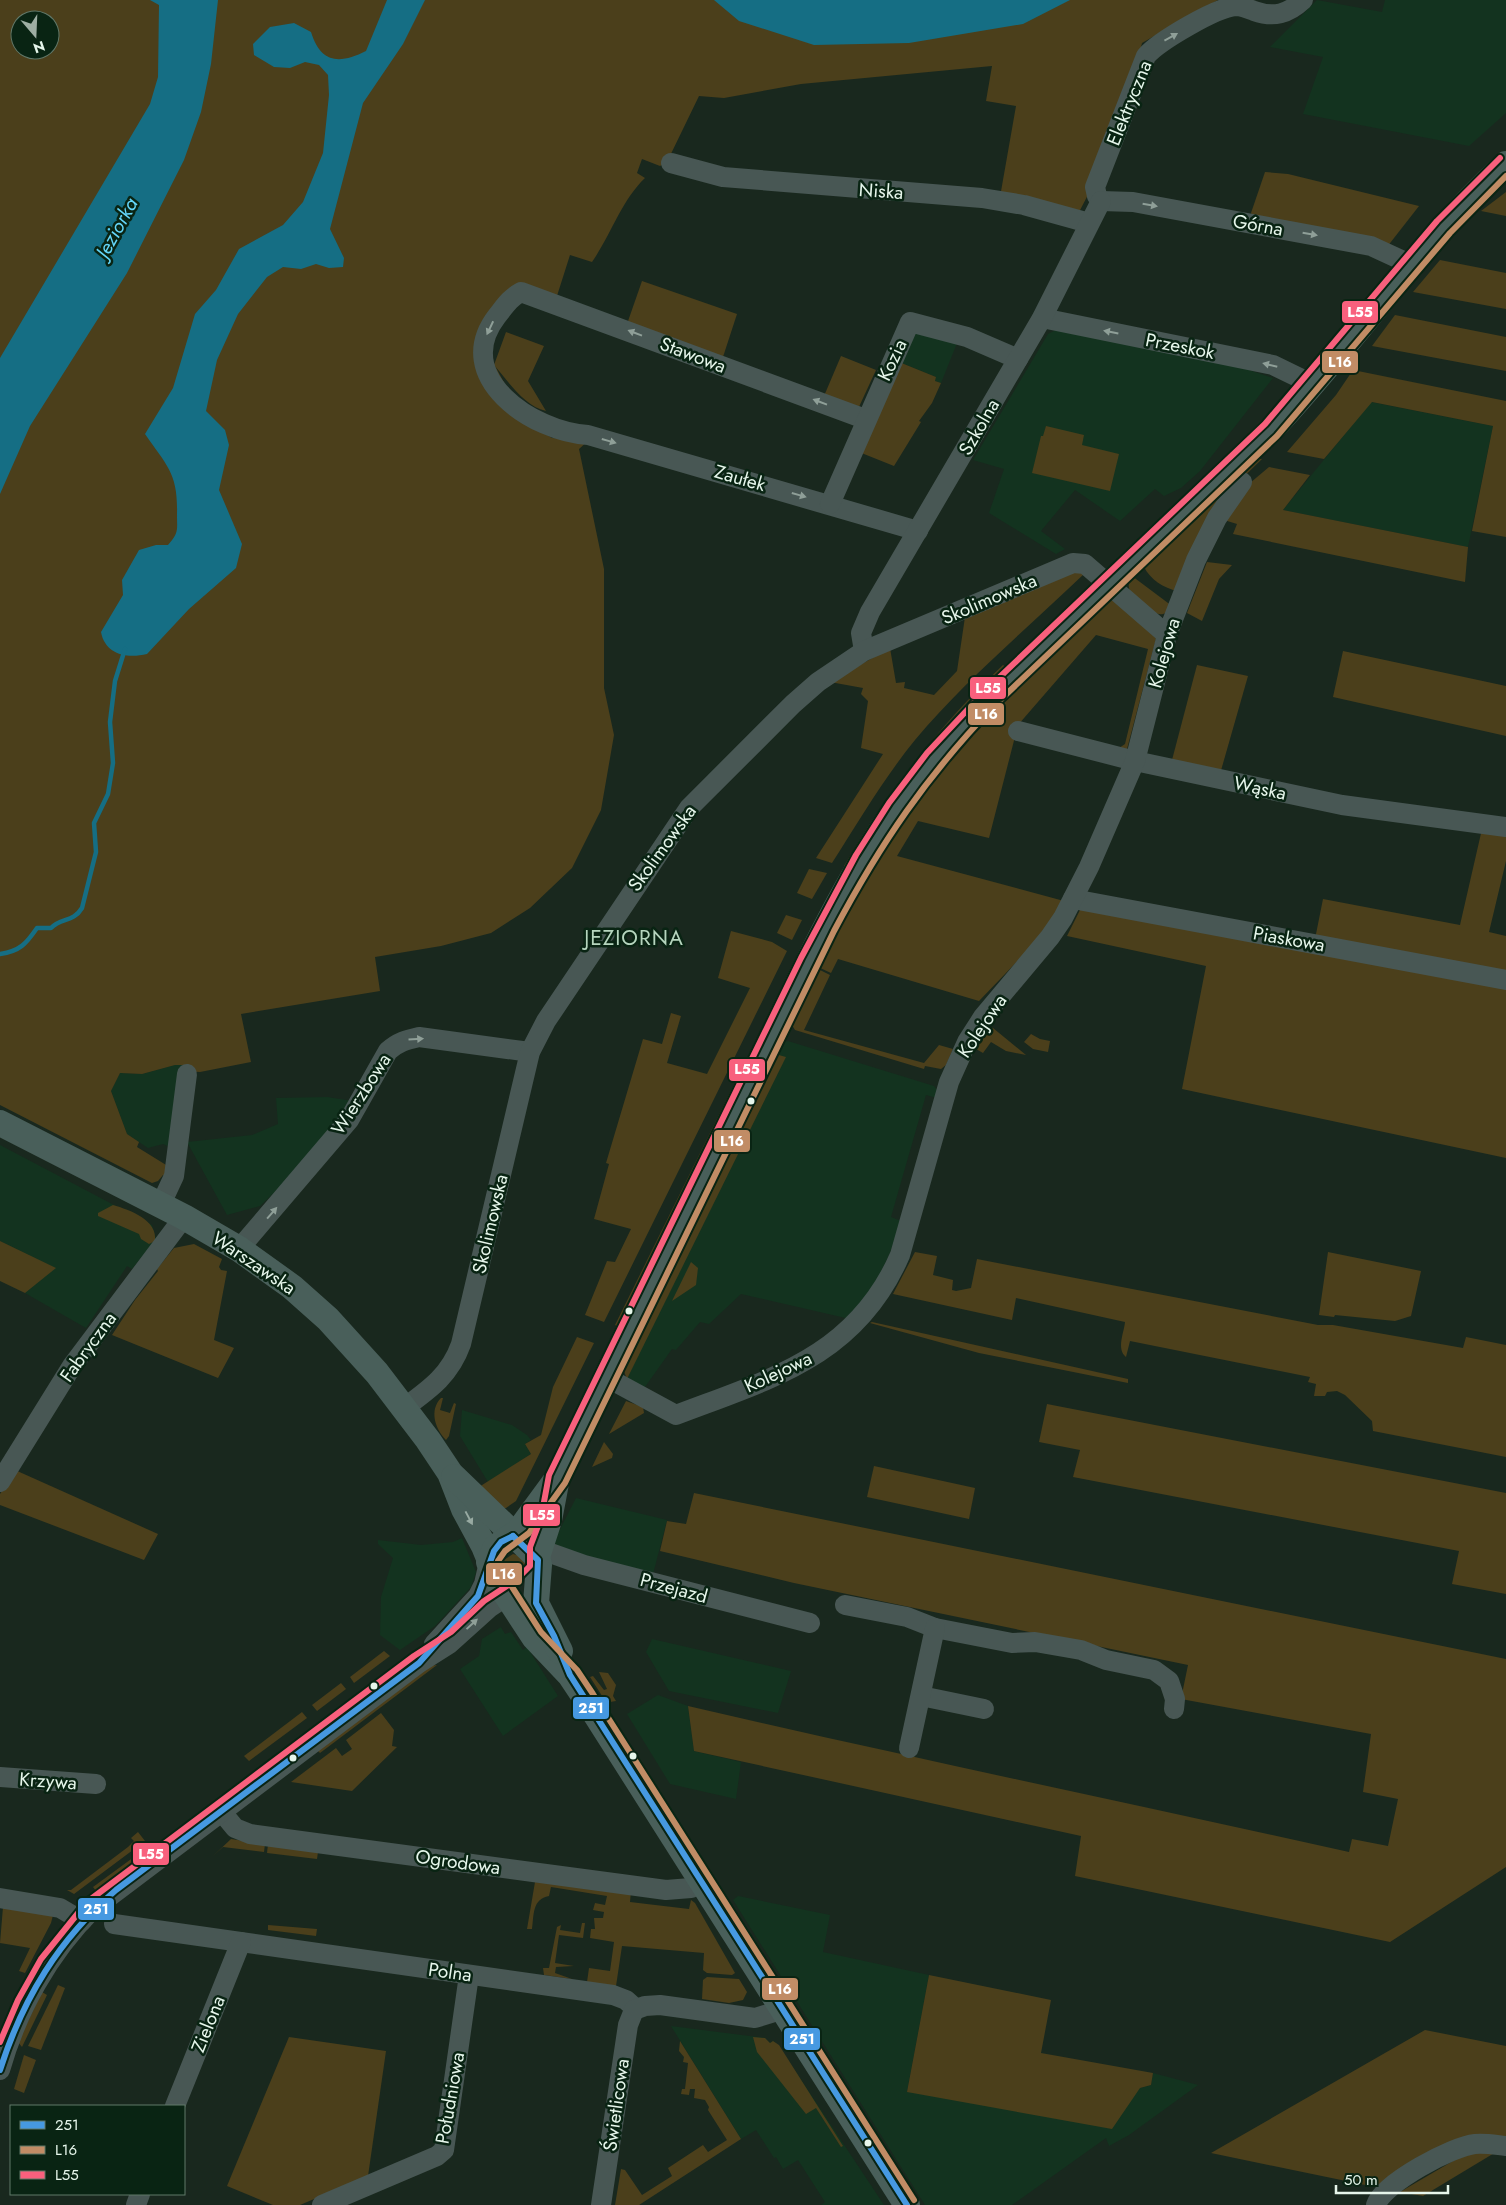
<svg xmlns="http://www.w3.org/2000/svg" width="1506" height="2205" viewBox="0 0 1506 2205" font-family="Jost,sans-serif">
  <rect width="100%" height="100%" fill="#19281e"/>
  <g fill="#13331f">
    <polygon points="1317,0 1382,12 1385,0 1506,0 1506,113 1469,146 1303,114 1323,57 1270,47"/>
    <polygon points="1058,329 1243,368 1273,378 1200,471 1181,488 1164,496 1155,489 1120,521 1075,490 1041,531 1065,549 1056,554 989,513 1004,469 973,460 1048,334"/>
    <polygon points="915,331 957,343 941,383 935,381 936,377 899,362"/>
    <polygon points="1371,402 1493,426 1468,547 1283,510"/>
    <polygon points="788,1041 934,1086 938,1091 937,1098 926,1095 891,1217 901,1221 890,1253 879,1276 850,1319 741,1294 709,1324 700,1322 676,1350 672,1349 645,1387 627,1379 781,1043"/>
    <polygon points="174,1065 184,1065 170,1147 163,1144 148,1148 127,1134 111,1091 120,1073 142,1074"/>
    <polygon points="327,1097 353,1101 299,1169 260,1206 227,1215 187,1142 252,1135 278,1124 276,1098"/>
    <polygon points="0,1145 152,1225 156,1239 132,1269 127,1266 86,1328 25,1293 55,1268 0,1241"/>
    <polygon points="462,1410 512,1425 527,1435 531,1440 525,1444 531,1454 488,1482 460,1436"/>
    <polygon points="576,1498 667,1520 652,1578 558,1551 554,1541"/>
    <polygon points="462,1538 476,1572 471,1587 435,1626 400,1650 380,1635 381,1597 393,1558 378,1544 378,1540 421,1545 453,1542"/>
    <polygon points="501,1627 505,1634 511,1632 523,1650 527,1647 558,1696 503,1736 460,1669 479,1656 482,1639"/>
    <polygon points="652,1639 791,1671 778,1713 669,1691 646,1652"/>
    <polygon points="658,1695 688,1706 694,1751 741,1762 736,1799 670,1784 627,1714"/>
    <polygon points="738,1896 830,1915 823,1952 929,1975 907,2092 1140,2088 1151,2085 1153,2073 1198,2085 1129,2135 1109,2146 1106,2138 1012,2205 925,2205 733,1900"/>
    <polygon points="671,2026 765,2038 770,2043 773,2041 778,2045 884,2205 821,2205 825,2202 798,2160 783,2169 776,2157 774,2158 756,2130 741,2139"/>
  </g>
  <g fill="#4b3f1b" fill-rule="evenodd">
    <path d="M0 0H1218L1142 43 1139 55 1090 191 1078 214 1000 197 1016 106 986 101 992 66 801 84 724 98 699 96 667 162 660 166 642 159 637 173 645 178C621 201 611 235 592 262L570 255 556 299 526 288 478 334 524 420 552 438 589 440 579 449 604 569V688L614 735 601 810 572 868 530 908 491 933 441 946 375 957 380 991 241 1014 251 1062 200 1072 183 1071 184 1065H175L142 1074 120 1073 111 1091 127 1134 139 1142 137 1147 171 1168 167 1177 163 1175 158 1181 152 1183 0 1105ZM20 20H50V50H20Z"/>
    <polygon points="1265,172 1288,174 1419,206 1387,247 1255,221 1251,213"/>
    <polygon points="1506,192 1506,216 1481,211"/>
    <polygon points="1440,260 1506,273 1506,309 1413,292"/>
    <polygon points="642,281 737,314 722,360 627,324"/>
    <polygon points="1395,315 1506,337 1506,371 1372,346"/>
    <path d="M506 332 544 346 528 381 546 411C524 406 508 381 494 365Z"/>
    <polygon points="841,356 876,370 858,409 824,396"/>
    <polygon points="899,362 936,377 935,381 941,383 932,403 919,421 921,422 894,466 859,452"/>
    <polygon points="1353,370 1506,401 1506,537 1472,531 1493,426 1372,402 1324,459 1287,452 1336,395"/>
    <polygon points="1046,426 1084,435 1082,445 1119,454 1110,491 1032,473 1041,436 1043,436"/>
    <path d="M1252 458 1262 459 1229 491 1178 591C1163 588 1151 580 1144 567Z"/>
    <polygon points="1269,467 1310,475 1283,510 1468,547 1465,582 1233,534 1237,524 1224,520 1250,483"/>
    <polygon points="1207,562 1232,565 1219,579 1202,621 1187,613"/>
    <path d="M1078 571 1085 573C1030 626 964 681 915 740 884 778 859 821 832 863L816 858 883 754 861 748 868 701 861 694 863 688 830 682 890 648 896 683 905 682 904 688 934 695 957 671 965 617Z"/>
    <path d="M1132 576 1172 606C1169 610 1167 613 1163 614 1154 617 1131 597 1129 588 1128 583 1130 580 1132 576Z"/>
    <polygon points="1112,600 1155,633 1156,639 1127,749 1119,748 1125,744 1148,649 1096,635 1018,725 989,838 918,821 897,856 1064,901 1035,943 979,1001 838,959 831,973 818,967 884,845 959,744 1104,603"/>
    <polygon points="1343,651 1506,686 1506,736 1333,697"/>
    <path d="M1003 665 1007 668 846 867 844 866C888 791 940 725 1003 665Z"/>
    <polygon points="1197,665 1248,676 1220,774 1172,760"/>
    <polygon points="1482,829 1506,833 1506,861 1489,932 1506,936 1506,975 1315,939 1323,899 1460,925"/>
    <polygon points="809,869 827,873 812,899 797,893"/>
    <polygon points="1082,906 1506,987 1506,1158 1182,1089 1206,966 1067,936"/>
    <polygon points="786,915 802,920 792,940 777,933"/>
    <polygon points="731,931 772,942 787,951 604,1322 585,1315 607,1261 615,1262 631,1229 594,1219 609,1164 606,1163 643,1039 662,1044 671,1013 681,1016 667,1063 707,1074 750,988 718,978"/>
    <polygon points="798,955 619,1327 615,1325"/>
    <polygon points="818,969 830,975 804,1030 924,1063 939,1045 953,1049 946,1065 941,1069 925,1066 924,1069 795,1030 792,1025"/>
    <polygon points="989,1027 993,1028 1026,1055 1006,1051 991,1042 983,1053 976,1049"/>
    <polygon points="1031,1034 1040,1039 1050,1041 1048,1052 1033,1049 1024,1042"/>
    <polygon points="775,1054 786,1057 627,1379 623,1369"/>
    <path d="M113 1205C130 1210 158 1220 155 1241L149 1244 141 1239 139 1234 98 1216V1213Z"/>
    <polygon points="0,1241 56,1268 25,1293 0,1281"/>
    <polygon points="194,1244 222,1259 219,1267 221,1270 227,1271 214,1340 234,1348 218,1378 112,1335 135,1300 158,1271 157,1269 174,1248"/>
    <path d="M915 1252 937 1256 933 1275 953 1280 952 1290 956 1291 971 1288 977 1259 1318 1325H1333L1463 1348 1466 1337 1506 1345V1457L1373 1431 1372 1421 1345 1395 1337 1391 1327 1392 1325 1396H1314L1316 1384 1308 1382 1310 1377 1130 1341 1126 1357C1116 1349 1124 1333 1125 1322L1016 1298 1012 1320 893 1294Z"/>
    <polygon points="1328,1252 1421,1271 1411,1316 1395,1321 1335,1315 1334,1317 1319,1315"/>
    <polygon points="691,1262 698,1268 696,1285 672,1301"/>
    <polygon points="872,1322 1128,1379 1128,1383 979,1353 870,1323"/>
    <polygon points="577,1337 594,1343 516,1501 506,1508 502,1508 479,1487 531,1454 525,1444 541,1435 553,1387"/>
    <path d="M441 1398H443L440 1410 450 1413 454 1403 456 1404 449 1436 446 1440C435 1429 429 1410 441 1398Z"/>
    <polygon points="626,1401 643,1407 644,1413 609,1434"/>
    <polygon points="1047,1404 1506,1493 1506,1594 1452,1584 1459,1551 1073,1477 1080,1450 1039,1442"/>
    <polygon points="604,1442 613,1454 612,1458 592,1467"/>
    <polygon points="874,1466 975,1488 969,1519 867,1497"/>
    <polygon points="15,1470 158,1534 144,1560 0,1505 0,1494"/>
    <path d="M694 1493 1506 1659V1867L1390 1942 1075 1876 1081 1836 694 1751 688 1706C908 1757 1129 1803 1349 1852L1352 1839 1388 1846 1398 1799 1363 1792 1371 1734 1181 1699 1188 1665 794 1583 660 1551 667 1521 686 1524Z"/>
    <polygon points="513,1554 520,1556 526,1565 522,1575 510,1577 504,1560"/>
    <polygon points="384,1651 390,1656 354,1683 350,1677"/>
    <polygon points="437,1665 320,1753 317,1750 429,1666"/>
    <polygon points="599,1672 608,1673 616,1685 613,1696 616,1701 610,1702 604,1699 590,1677 593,1676 604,1690 607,1689"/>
    <polygon points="341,1683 346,1689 317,1711 312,1705"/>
    <polygon points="302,1712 307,1718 249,1761 244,1756"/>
    <polygon points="381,1713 394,1730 392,1746 397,1747 352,1791 291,1782 336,1748 342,1756 352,1749 346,1740"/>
    <polygon points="138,1832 145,1841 74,1894 67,1890 71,1890 128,1847 134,1841 131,1838"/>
    <polygon points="231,1839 265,1844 264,1852 223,1847 213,1856"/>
    <polygon points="268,1844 318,1852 317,1859 267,1853"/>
    <polygon points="149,1846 152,1852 96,1891 93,1887"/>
    <path d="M535 1882 631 1891 630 1902 689 1909 691 1900 695 1903 735 1973 732 1975 707 1973 703 1970 704 1953 622 1946 616 1986 587 1982 589 1968 610 1971 614 1942 590 1938 591 1929H595L594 1918H603L604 1912 593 1910 595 1903 605 1905 607 1896 551 1887 549 1896C532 1899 534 1915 532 1929H527Z"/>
    <polygon points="3,1907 53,1915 51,1923 25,1973 19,1971 30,1948 0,1943"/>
    <polygon points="582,1923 585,1923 583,1938 559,1935 555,1963 574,1966 556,1967 555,1973 572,1979 544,1975 543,1968 549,1968 557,1927 561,1925 560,1930 580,1933"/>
    <polygon points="268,1925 317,1929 316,1936 268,1930"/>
    <polygon points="929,1975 1051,2000 1041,2053 1153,2073 1151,2085 1140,2088 1112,2129 907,2092"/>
    <polygon points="707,1977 739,1979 747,1992 743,2000 729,2003 702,1999 703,1980"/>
    <polygon points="58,1985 65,1988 41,2050 28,2046"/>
    <polygon points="42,1992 47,1995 22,2047 18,2042"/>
    <polygon points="1425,2030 1506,2046 1506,2138 1408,2166 1375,2187 1211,2153"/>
    <polygon points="289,2037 386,2051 368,2176 300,2205 273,2205 227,2186"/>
    <polygon points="753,2037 765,2038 770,2043 773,2041 779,2045 843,2146 841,2147 816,2108 806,2114 757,2052"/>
    <polygon points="680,2041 741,2139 639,2205 615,2205 621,2169 625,2170 642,2195 672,2176 668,2168 703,2145 708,2152 727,2140 708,2110 709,2107 705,2100 694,2098 695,2089 690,2089 689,2095 681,2094 682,2089 685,2089 688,2063 683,2062 684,2057 679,2051"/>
    <polygon points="24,2055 36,2060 24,2093 14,2089"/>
    <polygon points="1496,2152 1423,2196 1400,2192 1465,2154"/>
  </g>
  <g fill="#156e84">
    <polygon points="150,0 218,0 211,64 201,112 184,160 127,273 30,426 0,494 0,358 150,104 158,77 159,5"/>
    <path d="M387 0H425L403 44 363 103 330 229 344 258 343 267 329 268 316 264 301 269 283 267 267 277 238 314 217 360 206 411 225 430 229 445 219 490 242 544 236 568 189 609 147 654C126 659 105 654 101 632L123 595 122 580 139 550 156 545H168C179 532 177 531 177 514 178 473 167 466 145 434L173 388 195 314 216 290 239 249 283 225 303 202 323 153 329 95 328 75 319 65 305 62 290 68 274 67 254 55 253 44 270 27 294 23 311 32C321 64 340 64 366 51Z"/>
    <polygon points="714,0 1070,0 1023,24 909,43 814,45 739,21"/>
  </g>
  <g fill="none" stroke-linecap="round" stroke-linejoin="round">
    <path stroke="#156e84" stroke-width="4.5" d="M0 954C20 951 26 944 37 928H51C61 917 73 923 82 908L96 852 94 823 108 794 113 763 110 722 115 681 125 649"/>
    <g stroke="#485754" stroke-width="20">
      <polyline points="671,163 723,177 982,198 1024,205 1089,223"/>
      <path d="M1101 201 1097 196 1095 187 1146 56C1159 41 1217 7 1236 6 1242 6 1249 9 1254 11 1274 18 1288 14 1303 0"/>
      <polyline points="1101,201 1133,202 1371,246 1410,264"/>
      <polyline points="1042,318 1273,365 1314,385"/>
      <path d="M865 419 521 292C510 298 505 306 497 316 450 377 533 432 588 435L918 531"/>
      <polyline points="830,504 910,322 967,337 1018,359"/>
      <polyline points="864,651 861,633 870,612 1042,318 1101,201"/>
      <polyline points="1018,731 1135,761 1342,805 1506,827"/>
      <polyline points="1073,899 1506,980"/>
      <polyline points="160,1206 174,1176 187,1074"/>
      <path d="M239 1249 349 1120 388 1051C398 1042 406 1040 419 1037L530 1052"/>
      <path d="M606 1377 676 1415C770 1379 856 1357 900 1255L949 1082 967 1042 983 1017 1050 937 1063 918 1089 867 1135 761 1167 635 1196 560 1217 518 1242 482"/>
      <path d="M404 1408C430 1389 450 1375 461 1344L530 1052 546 1021 689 808 793 704 818 682 864 651 1073 563 1085 564 1167 635"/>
      <polyline points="0,1482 72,1366 184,1217"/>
      <polyline points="539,1549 584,1565 810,1623"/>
      <polyline points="845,1605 907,1617 935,1628 1012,1643 1035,1642 1081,1650 1106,1660 1154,1670 1169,1681 1175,1699 1174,1709"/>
      <polyline points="434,1644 478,1596 484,1584 489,1562"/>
      <polyline points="921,1696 984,1709"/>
      <polyline points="909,1748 935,1628"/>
      <polyline points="0,1777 96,1784"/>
      <polyline points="221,1811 235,1828 250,1834 666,1890 691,1888 703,1884"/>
      <polyline points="0,1898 60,1908 82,1921"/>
      <polyline points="114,1924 613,1995 626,2000 636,2009"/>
      <path d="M0 2070C17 2010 49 1953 93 1909L419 1663 449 1644 489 1608 507 1596"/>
      <polyline points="175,2106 241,1942"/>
      <polyline points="136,2205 140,2194"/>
      <polyline points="322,2205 437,2156 444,2150 469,1975"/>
      <polyline points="601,2205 628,2025 634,2010 645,2006 660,2005 755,2018 781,2010"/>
      <path d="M1376 2205C1383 2183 1453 2146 1475 2144 1485 2143 1496 2145 1506 2146"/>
    </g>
    <g stroke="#495f5a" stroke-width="26">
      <polyline points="0,1123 184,1217 239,1249 292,1287 328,1319 377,1373 428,1440 450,1473 464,1509 484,1546 500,1585 534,1637 570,1675 586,1699 907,2205"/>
      <polyline points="454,1477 537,1557 539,1565 536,1603 560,1651"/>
      <polyline points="537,1557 549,1520 556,1483"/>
      <path d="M489 1562 496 1547 518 1532 557 1479C617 1353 679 1228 741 1102 786 1009 828 913 884 826 915 779 951 737 990 698L1271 430C1353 344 1418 244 1506 164"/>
    </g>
    <defs>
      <g id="bus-1">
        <polyline points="513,1536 538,1560 536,1603 554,1636 570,1675 907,2205"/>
        <path d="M0 2070C23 1998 59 1939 116 1890L419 1663 478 1596 494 1551 501 1542 513 1536"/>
      </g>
      <path id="bus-2" d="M914 2200 593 1694 577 1670 541 1632 505 1576 498 1561 505 1551 529 1533 565 1483 834 931C880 844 927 775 996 704L1277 436 1450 233 1506 176"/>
      <polyline id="bus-3" points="0,2042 18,2000 41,1959 87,1902 414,1656 451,1632 484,1601 516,1580 530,1566 530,1547 541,1518 549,1475 801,958 856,855 889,803 927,753 984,692 1265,424 1437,221 1500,158"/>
    </defs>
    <use href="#bus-1" stroke="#092413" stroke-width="10"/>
    <use href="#bus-2" stroke="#092413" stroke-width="10"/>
    <use href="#bus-3" stroke="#092413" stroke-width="10"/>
    <use href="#bus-1" stroke="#4699e1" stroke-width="6"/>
    <use href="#bus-2" stroke="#c18c65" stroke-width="6"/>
    <use href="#bus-3" stroke="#f8607d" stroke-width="6"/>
  </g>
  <defs><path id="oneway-solid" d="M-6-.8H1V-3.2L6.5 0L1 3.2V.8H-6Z" transform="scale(1.25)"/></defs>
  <g fill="#8f9f98">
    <use href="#oneway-solid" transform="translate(1171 37) rotate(-29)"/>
    <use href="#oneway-solid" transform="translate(1150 205) rotate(10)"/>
    <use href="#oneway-solid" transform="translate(1310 234) rotate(10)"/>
    <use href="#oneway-solid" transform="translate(490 328) rotate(115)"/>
    <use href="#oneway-solid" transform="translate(1111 332) rotate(-169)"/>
    <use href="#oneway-solid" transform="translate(635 333) rotate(-159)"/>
    <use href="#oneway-solid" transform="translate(1270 365) rotate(-166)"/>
    <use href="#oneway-solid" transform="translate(820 402) rotate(-159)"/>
    <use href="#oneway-solid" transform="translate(609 441) rotate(16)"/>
    <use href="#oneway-solid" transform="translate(799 495) rotate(16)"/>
    <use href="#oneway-solid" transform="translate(416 1039) rotate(-4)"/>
    <use href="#oneway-solid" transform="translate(272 1213) rotate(-49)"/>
    <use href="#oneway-solid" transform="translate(472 1624) rotate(-43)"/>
  </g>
  <use fill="#98aaa2" href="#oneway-solid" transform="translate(469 1518) rotate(62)"/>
  <g fill="#e6f6eb" stroke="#092413" stroke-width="2">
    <circle cx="751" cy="1101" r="4.5"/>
    <circle cx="629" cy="1311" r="4.5"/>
    <circle cx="374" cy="1686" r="4.5"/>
    <circle cx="633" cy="1756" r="4.5"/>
    <circle cx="293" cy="1758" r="4.5"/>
    <circle cx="868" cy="2143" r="4.5"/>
  </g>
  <g text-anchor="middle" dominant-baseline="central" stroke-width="5" stroke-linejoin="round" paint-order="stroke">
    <g font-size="19" fill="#e6f6eb" stroke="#092413">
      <text transform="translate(1129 103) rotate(-68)">Elektryczna</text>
      <text transform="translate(881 191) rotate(4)">Niska</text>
      <text transform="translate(1258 225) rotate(10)">Górna</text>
      <text transform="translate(1180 346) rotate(11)">Przeskok</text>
      <text transform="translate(693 355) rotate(21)">Stawowa</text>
      <text transform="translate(892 360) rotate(-65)">Kozia</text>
      <text transform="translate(979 427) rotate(-60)">Szkolna</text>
      <text transform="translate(740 478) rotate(16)">Zaułek</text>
      <text transform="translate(989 599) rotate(-23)">Skolimowska</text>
      <text transform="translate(1164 653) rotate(-74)">Kolejowa</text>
      <text transform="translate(1260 788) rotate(12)">Wąska</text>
      <text transform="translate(662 848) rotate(-54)">Skolimowska</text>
      <text transform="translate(1289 939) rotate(10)">Piaskowa</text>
      <text transform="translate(982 1026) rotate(-56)">Kolejowa</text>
      <text transform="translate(361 1094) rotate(-57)">Wierzbowa</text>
      <text transform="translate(490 1224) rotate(-77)">Skolimowska</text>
      <text transform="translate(254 1263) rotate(34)">Warszawska</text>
      <text transform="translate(88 1347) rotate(-54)">Fabryczna</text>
      <text transform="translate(778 1372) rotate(-25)">Kolejowa</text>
      <text transform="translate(674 1588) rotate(15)">Przejazd</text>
      <text transform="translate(48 1781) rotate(4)">Krzywa</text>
      <text transform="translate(458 1862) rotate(8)">Ogrodowa</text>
      <text transform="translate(450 1972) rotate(8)">Polna</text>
      <text transform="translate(208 2024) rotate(-68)">Zielona</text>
      <text transform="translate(450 2098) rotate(-80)">Południowa</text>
      <text transform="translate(616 2105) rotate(-82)">Świetlicowa</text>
    </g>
    <g font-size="20" font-style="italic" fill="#64d6f9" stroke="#092413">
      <text transform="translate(117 228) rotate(-61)">Jeziorka</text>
    </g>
    <g font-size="21" letter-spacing="1" fill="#b6d5be" stroke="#092413">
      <text x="634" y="938">JEZIORNA</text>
    </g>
  </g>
  <g stroke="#092413" stroke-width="2">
    <rect x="1341" y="300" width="38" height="24" rx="5" fill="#f8607d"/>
    <rect x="1321" y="350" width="38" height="24" rx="5" fill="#c18c65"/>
    <rect x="969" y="676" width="38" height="24" rx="5" fill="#f8607d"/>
    <rect x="967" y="702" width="38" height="24" rx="5" fill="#c18c65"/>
    <rect x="728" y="1058" width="38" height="24" rx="5" fill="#f8607d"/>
    <rect x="713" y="1129" width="38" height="24" rx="5" fill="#c18c65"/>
    <rect x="522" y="1503" width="39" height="24" rx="5" fill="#f8607d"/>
    <rect x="485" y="1562" width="38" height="24" rx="5" fill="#c18c65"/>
    <rect x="572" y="1696" width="38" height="24" rx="5" fill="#4699e1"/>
    <rect x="132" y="1842" width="38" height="24" rx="5" fill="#f8607d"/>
    <rect x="77" y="1897" width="38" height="24" rx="5" fill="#4699e1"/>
    <rect x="761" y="1977" width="38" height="24" rx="5" fill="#c18c65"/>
    <rect x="783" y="2027" width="38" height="24" rx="5" fill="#4699e1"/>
  </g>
  <g font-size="14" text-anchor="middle" font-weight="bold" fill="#fff">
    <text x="1360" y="317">L55</text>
    <text x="1340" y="367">L16</text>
    <text x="988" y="693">L55</text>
    <text x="986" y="719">L16</text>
    <text x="747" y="1074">L55</text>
    <text x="732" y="1146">L16</text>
    <text x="542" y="1520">L55</text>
    <text x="504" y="1579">L16</text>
    <text x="591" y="1713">251</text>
    <text x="151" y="1859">L55</text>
    <text x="96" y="1914">251</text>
    <text x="780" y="1994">L16</text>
    <text x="802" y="2044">251</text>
  </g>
  <rect x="10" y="2105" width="175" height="90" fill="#092413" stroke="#617869"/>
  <rect x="20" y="2121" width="25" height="8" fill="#4699e1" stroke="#617869"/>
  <text x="55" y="2130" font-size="15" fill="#e6f6eb">251</text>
  <rect x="20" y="2146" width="25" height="8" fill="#c18c65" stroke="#617869"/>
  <text x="55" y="2155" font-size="15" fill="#e6f6eb">L16</text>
  <rect x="20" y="2171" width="25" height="8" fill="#f8607d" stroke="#617869"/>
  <text x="55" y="2180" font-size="15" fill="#e6f6eb">L55</text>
  <g transform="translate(35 35) rotate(161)"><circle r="24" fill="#092413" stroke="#617869"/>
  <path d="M0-4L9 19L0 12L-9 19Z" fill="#9eaea3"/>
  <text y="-8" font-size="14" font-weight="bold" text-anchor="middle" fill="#e6f6eb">N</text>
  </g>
  <path d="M1336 2185v8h112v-8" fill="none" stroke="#e6f6eb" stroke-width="2.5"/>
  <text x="1344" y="2185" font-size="15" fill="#e6f6eb" stroke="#092413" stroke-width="4" paint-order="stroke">50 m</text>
</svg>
